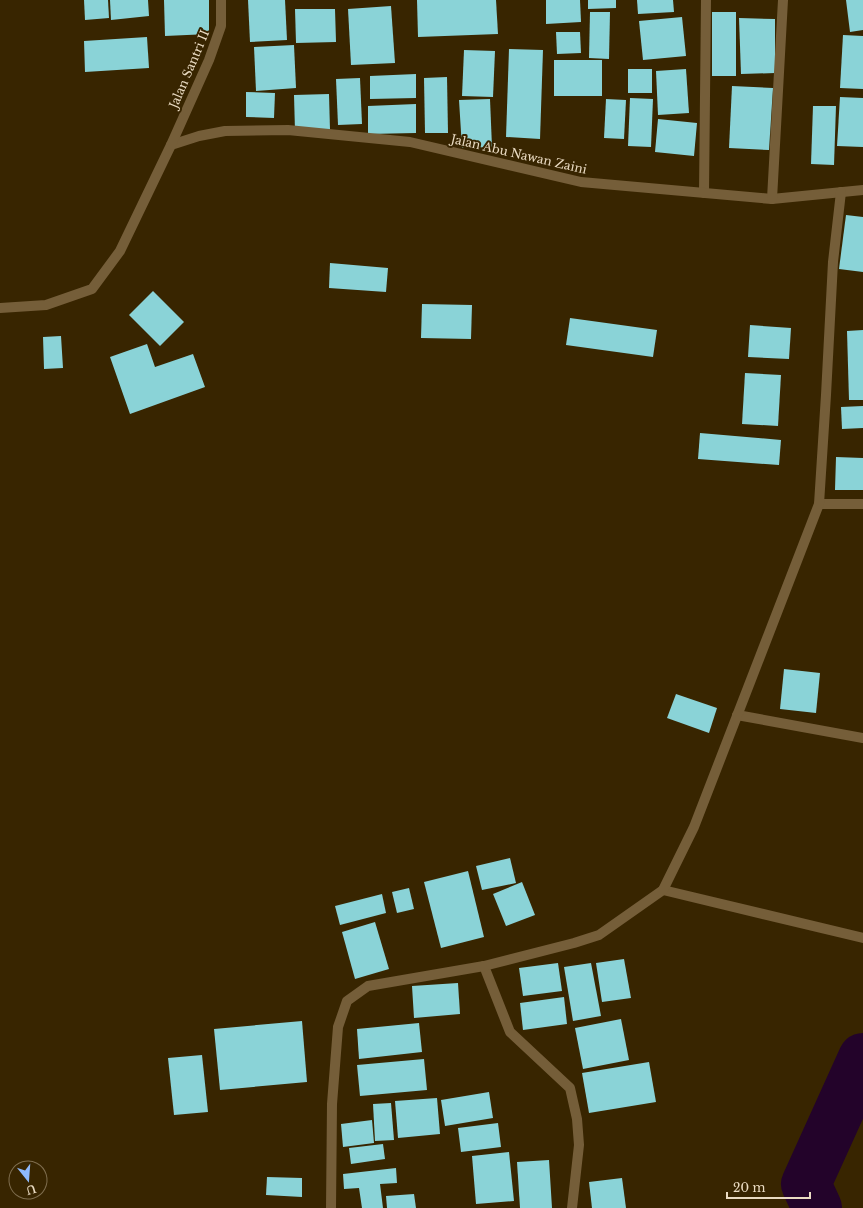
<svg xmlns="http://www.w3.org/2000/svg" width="863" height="1208" viewBox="0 0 863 1208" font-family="'Libre Baskerville',serif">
  <rect width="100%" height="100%" fill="#382500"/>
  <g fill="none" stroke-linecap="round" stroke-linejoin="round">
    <polyline stroke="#23032a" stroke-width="50" points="817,1208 806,1184 863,1058"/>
  </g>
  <g fill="#8ad3d7">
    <polygon points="84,0 108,0 109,18 85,20"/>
    <polygon points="110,0 148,0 149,16 111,20"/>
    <polygon points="164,0 209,0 209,34 165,36"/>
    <polygon points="248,0 285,0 287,40 250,42"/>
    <polygon points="417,0 496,0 498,34 418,37"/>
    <polygon points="546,0 580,0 581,22 546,24"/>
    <polygon points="588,0 616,0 616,8 588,9"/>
    <polygon points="637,0 673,0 674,12 638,14"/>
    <polygon points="846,0 863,0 863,30 850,32"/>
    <polygon points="391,6 395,63 351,65 348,9"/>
    <polygon points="295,9 335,9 336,42 296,43"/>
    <polygon points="590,12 610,12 609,59 589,58"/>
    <rect x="712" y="12" width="24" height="64"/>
    <polygon points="682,17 686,56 643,60 639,21"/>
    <polygon points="739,18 775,19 775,73 741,74"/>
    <polygon points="556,32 580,32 581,53 557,54"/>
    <polygon points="843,35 863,36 863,89 840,88"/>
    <polygon points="147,37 149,68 85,72 84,41"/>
    <polygon points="294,45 296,88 256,91 254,47"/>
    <polygon points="509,49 543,50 540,139 506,137"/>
    <polygon points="464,50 495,51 493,97 462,96"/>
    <rect x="554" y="60" width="48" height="36"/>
    <rect x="628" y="69" width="24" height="24"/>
    <polygon points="686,69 689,113 658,115 656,71"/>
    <polygon points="416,74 416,98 370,99 370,76"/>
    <polygon points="447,77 448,133 425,133 424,78"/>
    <polygon points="360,78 362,124 338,125 336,79"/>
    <polygon points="732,86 773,88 769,150 729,148"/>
    <polygon points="246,92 275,93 274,118 246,117"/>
    <polygon points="329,94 330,130 295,131 294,95"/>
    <polygon points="840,97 863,98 863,147 837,146"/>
    <polygon points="630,98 653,99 651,147 628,146"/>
    <polygon points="490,99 492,147 462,148 459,100"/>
    <polygon points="606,99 626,100 624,139 604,138"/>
    <polygon points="416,104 416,133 368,134 368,106"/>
    <polygon points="813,106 836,106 834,165 811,164"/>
    <polygon points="658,119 697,123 694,156 655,152"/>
    <polygon points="846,215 863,217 863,272 839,269"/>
    <polygon points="330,263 388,268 386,292 329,288"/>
    <polygon points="153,291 184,322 160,346 129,315"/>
    <polygon points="422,304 472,305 471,339 421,338"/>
    <polygon points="570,318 657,330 653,357 566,345"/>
    <polygon points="750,325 791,328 789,359 748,357"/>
    <polygon points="863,330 863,400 849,400 847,331"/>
    <polygon points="61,336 63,368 44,369 43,337"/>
    <polygon points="147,344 155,367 193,354 205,387 130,414 110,357"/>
    <polygon points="745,373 781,375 778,426 742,424"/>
    <polygon points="863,406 863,428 842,429 841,407"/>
    <polygon points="700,433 781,440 779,465 698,459"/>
    <polygon points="836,457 863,458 863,490 835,490"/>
    <polygon points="784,669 820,673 816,713 780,709"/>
    <polygon points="676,694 717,708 709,733 667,718"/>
    <polygon points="510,858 516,883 482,890 476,866"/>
    <polygon points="468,871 484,937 441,948 424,882"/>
    <polygon points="522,882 535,915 506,926 493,894"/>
    <polygon points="409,888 414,909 397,913 392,892"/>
    <polygon points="382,894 386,913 340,925 335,906"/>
    <polygon points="375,922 389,969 355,979 342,932"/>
    <polygon points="624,959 631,998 602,1002 596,963"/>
    <polygon points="558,963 562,991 523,996 519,968"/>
    <polygon points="591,963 601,1016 573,1021 564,967"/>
    <polygon points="458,983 460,1014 414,1018 412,986"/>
    <polygon points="564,997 567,1024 523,1030 520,1003"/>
    <polygon points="621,1019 629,1060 583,1069 575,1028"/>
    <polygon points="302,1021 307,1082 220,1090 214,1029"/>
    <polygon points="419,1023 422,1052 359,1059 357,1029"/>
    <polygon points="202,1055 208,1112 174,1115 168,1058"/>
    <polygon points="424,1059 427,1090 360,1096 357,1065"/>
    <polygon points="649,1062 656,1102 589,1113 582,1073"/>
    <polygon points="489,1092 493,1118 445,1126 441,1100"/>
    <polygon points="437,1098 440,1134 398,1138 395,1101"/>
    <polygon points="391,1103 394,1140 375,1141 373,1104"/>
    <polygon points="372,1120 374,1143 343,1147 341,1124"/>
    <polygon points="498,1123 501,1147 461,1152 458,1128"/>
    <polygon points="383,1144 385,1159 351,1164 349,1148"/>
    <polygon points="509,1152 514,1201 476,1204 472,1156"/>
    <polygon points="549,1160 552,1208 520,1208 517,1162"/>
    <polygon points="396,1168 397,1183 380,1184 383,1208 362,1208 359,1188 344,1189 343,1174"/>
    <polygon points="267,1177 302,1178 302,1197 266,1195"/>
    <polygon points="622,1178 626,1208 592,1208 589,1182"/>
    <polygon points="414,1194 416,1208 387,1208 386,1196"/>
  </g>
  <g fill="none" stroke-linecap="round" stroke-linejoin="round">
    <g stroke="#755e39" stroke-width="10">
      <polyline points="704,193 706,0"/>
      <polyline points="663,890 863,938"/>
    </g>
    <g stroke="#755e39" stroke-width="10">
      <polyline points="171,145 199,136 225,131 288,130 410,142 581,182 772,199 863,190"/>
      <polyline points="772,199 783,0"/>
      <polyline points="0,308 46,305 92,289 120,251 171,145 209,60 221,26 221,0"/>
      <polyline points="819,504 863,504"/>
      <polyline points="737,715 863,738"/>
      <polyline points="484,966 510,1032 570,1088 577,1119 579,1145 572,1208"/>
      <polyline points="331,1208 332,1104 338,1027 347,1001 368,986 484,966 574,943 599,935 663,890 694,827 819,504 826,395 833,262 841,192"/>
    </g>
  </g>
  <g text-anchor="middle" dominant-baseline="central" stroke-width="4" stroke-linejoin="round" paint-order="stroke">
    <g font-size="12" fill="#eadbc2" stroke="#382500">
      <text transform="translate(189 69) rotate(-67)">Jalan Santri II</text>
      <text transform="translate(519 154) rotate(13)">Jalan Abu Nawan Zaini</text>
    </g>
  </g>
  <g transform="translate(28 1180) rotate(163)"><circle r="19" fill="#382500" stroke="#7f6e4e"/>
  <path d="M0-3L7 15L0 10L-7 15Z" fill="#8eb9fc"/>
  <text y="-6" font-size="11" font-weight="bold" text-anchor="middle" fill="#eadbc2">U</text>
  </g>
  <path d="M727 1192v6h83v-6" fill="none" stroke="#eadbc2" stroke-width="2"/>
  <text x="733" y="1192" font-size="12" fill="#eadbc2" stroke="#382500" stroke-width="3" paint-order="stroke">20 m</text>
</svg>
